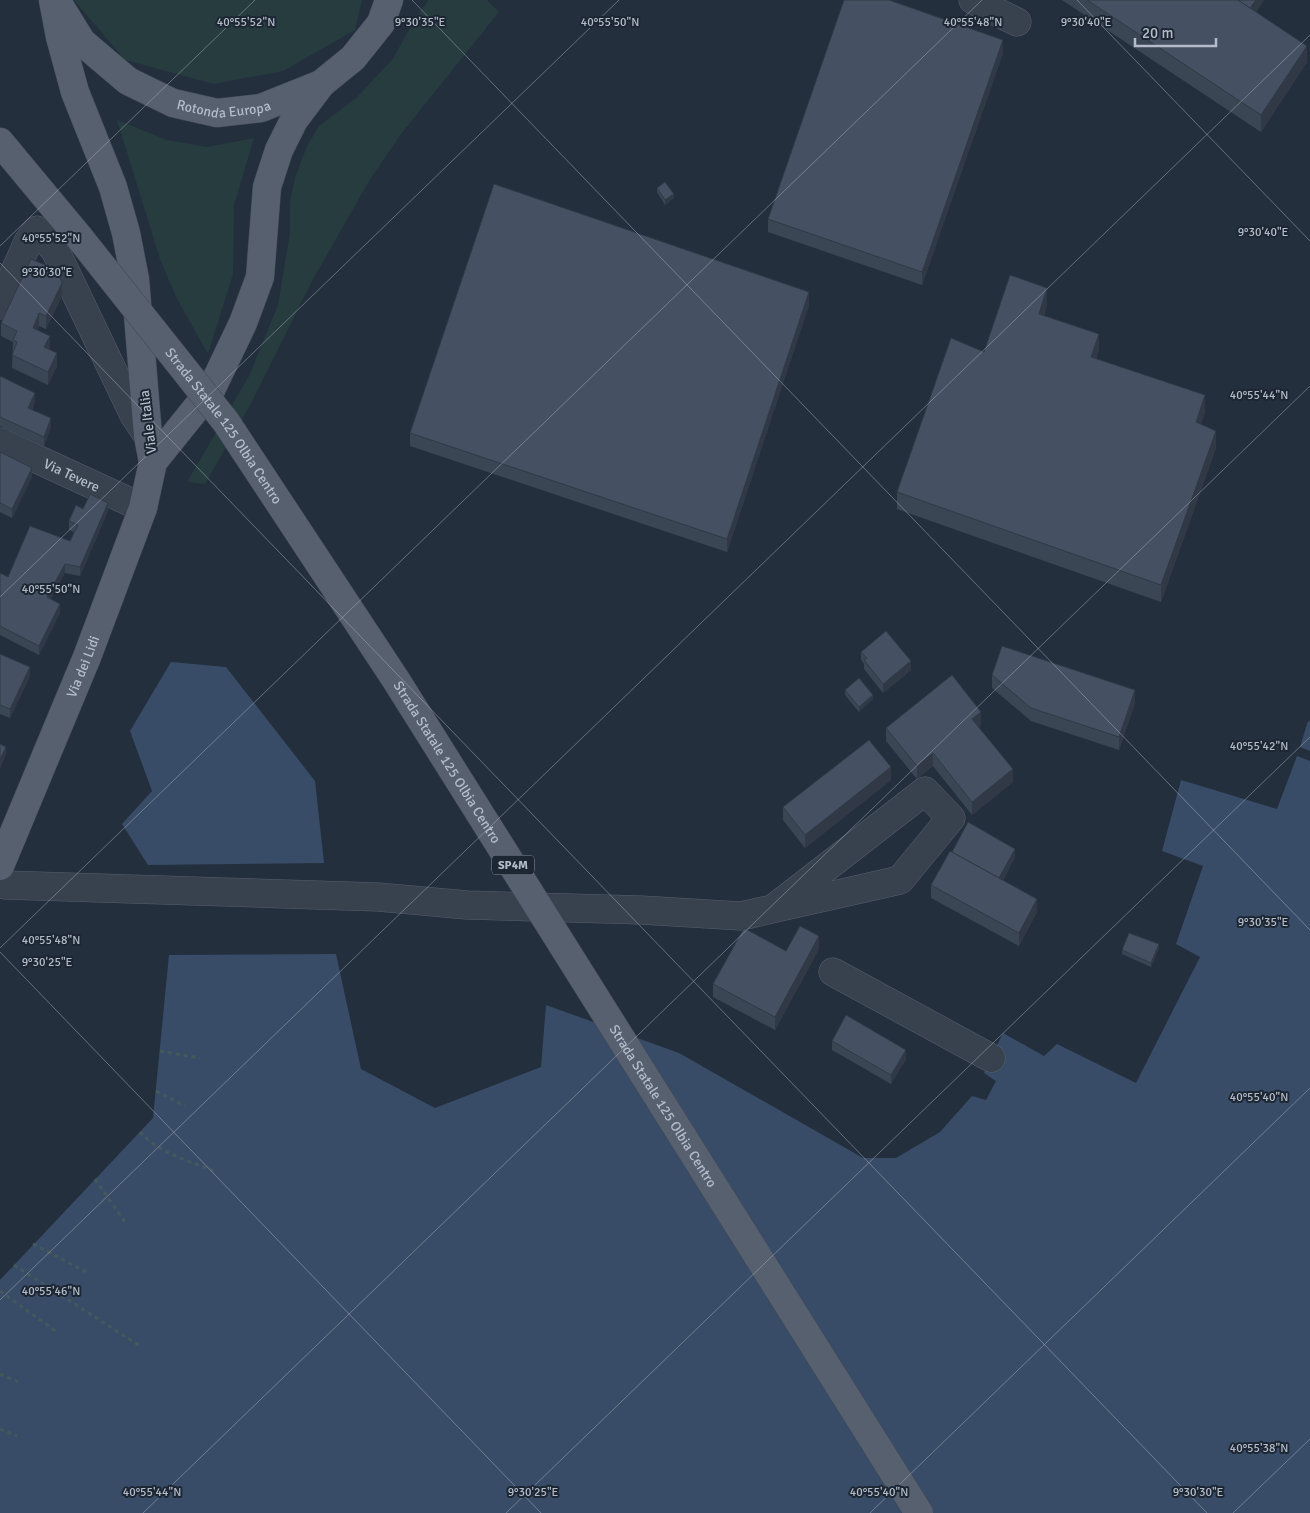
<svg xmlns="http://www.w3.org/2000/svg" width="1310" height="1513" viewBox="0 0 1310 1513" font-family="Signika,sans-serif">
  <rect width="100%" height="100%" fill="#242f3e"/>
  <g fill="#263c3f">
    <polygon points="74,0 362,0 355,30 283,71 214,84 125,60"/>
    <polygon points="429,0 487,0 499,12 401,134 369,181 312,281 250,405 205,484 187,482 249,376 278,305 290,233 290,203 295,178 307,146 319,126 356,98 392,60 417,16"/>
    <polygon points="117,120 167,140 207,147 254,138 234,205 233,274 208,354 176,297 160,259"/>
  </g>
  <g fill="#394c67">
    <polygon points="171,662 226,667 315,781 324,863 148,865 122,824 152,791 130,731"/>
    <polygon points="1308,721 1310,722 1310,751 1300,747"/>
    <polygon points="1297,756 1310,761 1310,1513 0,1513 0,1280 153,1118 169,955 336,954 361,1069 435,1108 541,1067 546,1005 679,1053 863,1158 896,1158 940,1132 972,1096 986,1100 996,1081 984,1073 1003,1033 1044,1056 1057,1044 1136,1083 1200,957 1176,944 1203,866 1162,851 1181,780 1277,809"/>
  </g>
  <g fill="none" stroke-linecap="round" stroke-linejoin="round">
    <defs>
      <g id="minor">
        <polyline points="973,0 1017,22"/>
        <polyline points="0,305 28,242 37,230 55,250 134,415 148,436"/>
        <path id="s1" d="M0 442 143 508"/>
        <polyline points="0,881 5,885 378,897 467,905 641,910 741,916 900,880 951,818 925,791 774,908"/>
        <polyline points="833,972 991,1058"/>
      </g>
      <g id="major">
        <path id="s2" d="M61 8 82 42 128 81 173 103 217 113 261 108 321 84 353 58 381 23 389 0"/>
        <polyline points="0,142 79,237"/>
        <polyline points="153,462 211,390 243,323 260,277 267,187 279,150 294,120 321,84"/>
        <path id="s3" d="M0 866 87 657 143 508 153 462 148 436 135 279 126 233 113 187 75 92 60 37 53 0"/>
      </g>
    </defs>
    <use href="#minor" stroke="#565f6c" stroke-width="29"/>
    <use href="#major" stroke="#414a57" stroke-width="29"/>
    <g stroke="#44595c" stroke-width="3" stroke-dasharray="4 4" stroke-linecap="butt">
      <polyline points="160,1051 200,1058"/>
      <polyline points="156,1091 185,1106"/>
      <path d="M140 1132C158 1153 192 1162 217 1172"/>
      <polyline points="95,1179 127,1225"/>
      <polyline points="33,1244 90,1274"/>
      <polyline points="14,1265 140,1346"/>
      <polyline points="0,1291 57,1332"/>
      <polyline points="0,1374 18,1382"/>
      <polyline points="0,1429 17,1436"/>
    </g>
    <use href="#minor" stroke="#38414e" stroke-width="28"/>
    <use href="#major" stroke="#56606e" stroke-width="28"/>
    <defs>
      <g id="major-bridge">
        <path id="s4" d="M79 237 226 422 396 680 919 1513"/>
      </g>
    </defs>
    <use href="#major-bridge" stroke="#414a57" stroke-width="29" stroke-linecap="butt"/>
    <use href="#major-bridge" stroke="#56606e" stroke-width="28"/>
  </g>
  <g fill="#3b4654">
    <polygon points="1062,0 1264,0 1256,12 1307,62 1261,132"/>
    <polygon points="1003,53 922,285 768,232 768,219"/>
    <polygon points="657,188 674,198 665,205 657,192"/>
    <polygon points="62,296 46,329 39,326 37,330 49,349 57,366 48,385 12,368 13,342 1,336 1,323"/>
    <polygon points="809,305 727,552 410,446 410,433"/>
    <polygon points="1047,305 1044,316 1099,350 1096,359 1205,412 1201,424 1216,448 1161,602 897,509 897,492 984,352"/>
    <polygon points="0,376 35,402 32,410 51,427 44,446 0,426"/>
    <polygon points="0,452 32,477 12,518 0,512"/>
    <polygon points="83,509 108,511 80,576 65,573 50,599 60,613 39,655 0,635 0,573 8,577 70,541 74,532 69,530 69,521"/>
    <polygon points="861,652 911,670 883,693 864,669 864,664 861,660"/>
    <polygon points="0,654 30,676 10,718 0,714"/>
    <polygon points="992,675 1135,703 1119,750 1031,721 992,688"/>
    <polygon points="845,690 873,699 859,712 845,695"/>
    <polygon points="981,725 979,727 1013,782 972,815 933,766 917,779 886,741 886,728"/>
    <polygon points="891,780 805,848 783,820 783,807"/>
    <polygon points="952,852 1015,857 1003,880 1037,912 1019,946 931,898 931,885"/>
    <polygon points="1159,948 1151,967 1122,954 1122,950"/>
    <polygon points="819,949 775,1030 713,997 713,984 786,951"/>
    <polygon points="832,1041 906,1059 891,1084 832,1050"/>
  </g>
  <g fill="#303945">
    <polygon points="1256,0 1264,0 1249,24 1249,11"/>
    <polygon points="1003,40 1003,53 922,285 922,272"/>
    <polygon points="1307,46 1307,62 1261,132 1261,115"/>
    <polygon points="674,194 674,198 665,205 665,200"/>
    <polygon points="62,283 62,296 46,329 46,316"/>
    <polygon points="1047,288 1047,305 1039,331 1039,314"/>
    <polygon points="809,292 809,305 727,552 727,539"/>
    <polygon points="39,313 39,326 33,341 33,328"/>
    <polygon points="1099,334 1099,350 1091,374 1091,357"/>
    <polygon points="50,336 50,349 44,360 44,347"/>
    <polygon points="57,353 57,366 48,385 48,372"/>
    <polygon points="35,393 35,402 28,417 28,408"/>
    <polygon points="1205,395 1205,412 1196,439 1196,422"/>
    <polygon points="51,418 51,427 44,446 44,437"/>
    <polygon points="1216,431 1216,448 1161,602 1161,585"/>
    <polygon points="32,468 32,477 12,518 12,509"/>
    <polygon points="108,503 108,511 80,576 80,567"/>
    <polygon points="65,564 65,573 47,606 47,597"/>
    <polygon points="60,604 60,613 39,655 39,646"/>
    <polygon points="911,661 911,670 883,693 883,684"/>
    <polygon points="30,667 30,676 10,718 10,709"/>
    <polygon points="1135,690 1135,703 1119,750 1119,737"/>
    <polygon points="873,695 873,699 859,712 859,707"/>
    <polygon points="981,712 981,725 972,732 972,719"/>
    <polygon points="6,747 6,755 0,769 0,760"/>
    <polygon points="933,753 933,766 917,779 917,766"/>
    <polygon points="891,767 891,780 805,848 805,835"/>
    <polygon points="1013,769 1013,782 972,815 972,802"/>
    <polygon points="1015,849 1015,857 997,890 997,881"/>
    <polygon points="1037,899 1037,912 1019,946 1019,933"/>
    <polygon points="819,936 819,949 775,1030 775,1017"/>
    <polygon points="1159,944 1159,948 1151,967 1151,963"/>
    <polygon points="906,1050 906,1059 891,1084 891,1075"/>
  </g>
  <g fill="#455162" stroke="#303945">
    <polygon points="844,0 889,0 1003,40 922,272 768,219"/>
    <polygon points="1087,0 1238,0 1307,46 1261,115"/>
    <polygon points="1238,0 1256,0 1250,8"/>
    <polygon points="665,182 674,194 665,200 657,188"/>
    <polygon points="494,184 809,292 727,539 410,433"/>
    <polygon points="31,259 57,270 62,283 46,316 39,313 33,328 50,336 44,347 57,353 48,372 12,355 17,342 13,340 17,331 1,323"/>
    <polygon points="1010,275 1047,288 1039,314 1099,334 1091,357 1205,395 1196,422 1216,431 1161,585 897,492 951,338 984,352"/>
    <polygon points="0,376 35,393 28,408 51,418 44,437 0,417"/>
    <polygon points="0,452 32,468 12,509 0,503"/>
    <polygon points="90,494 108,503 80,567 65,564 47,597 60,604 39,646 0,626 0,573 8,577 30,526 70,541 78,525 69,521 76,505 83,509"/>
    <polygon points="886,631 911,661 883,684 864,660 867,658 861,652"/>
    <polygon points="1002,646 1135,690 1119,737 1031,708 992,675"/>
    <polygon points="0,654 30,667 10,709 0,705"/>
    <polygon points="952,675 981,712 972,719 1013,769 972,802 933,753 917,766 886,728"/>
    <polygon points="859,678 873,695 859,707 845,690"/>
    <polygon points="869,740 891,767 805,835 783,807"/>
    <polygon points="0,744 6,747 0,760"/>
    <polygon points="968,822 1015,849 999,878 952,852"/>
    <polygon points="950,851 1037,899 1019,933 931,885"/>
    <polygon points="800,926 819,936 775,1017 713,984 744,928 786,951"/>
    <polygon points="1129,933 1159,944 1151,963 1122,950"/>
    <polygon points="846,1015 906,1050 891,1075 832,1041"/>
  </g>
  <path fill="none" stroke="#b4bcc9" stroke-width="1" stroke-opacity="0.45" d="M412 0 1310 930M1077 0 1310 241M0 246 255 0M0 263 1207 1513M0 597 619 0M0 948 982 0M0 952 541 1513M0 1300 1310 35M143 1513 1310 386M506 1513 1310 737M870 1513 1310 1088M1233 1513 1310 1439"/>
  <g text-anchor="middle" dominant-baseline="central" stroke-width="4" stroke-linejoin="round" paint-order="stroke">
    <rect fill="#1d2633" stroke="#878f9c" stroke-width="1" x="492" y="855.5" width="42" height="19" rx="4"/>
    <g font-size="12" font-weight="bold" fill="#b4bcc9">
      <text x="513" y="865">SP4M</text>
    </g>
    <g font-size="14" fill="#b4bcc9" stroke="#1d2633">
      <text stroke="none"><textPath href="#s2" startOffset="202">Rotonda Europa</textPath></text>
      <text transform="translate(148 422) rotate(-97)">Viale Italia</text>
      <text stroke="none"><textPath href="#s4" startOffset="238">Strada Statale 125 Olbia Centro</textPath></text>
      <text stroke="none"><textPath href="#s1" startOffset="79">Via Tevere</textPath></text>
      <text stroke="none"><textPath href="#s3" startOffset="216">Via dei Lidi</textPath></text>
      <text stroke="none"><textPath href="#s4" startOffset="642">Strada Statale 125 Olbia Centro</textPath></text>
      <text stroke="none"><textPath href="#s4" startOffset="1048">Strada Statale 125 Olbia Centro</textPath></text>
    </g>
  </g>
  <g font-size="12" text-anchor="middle" fill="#b4bcc9" stroke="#1d2633" stroke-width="4" stroke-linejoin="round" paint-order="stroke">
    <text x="246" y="26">40°55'52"N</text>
    <text x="610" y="26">40°55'50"N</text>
    <text x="973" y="26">40°55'48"N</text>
    <text x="420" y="26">9°30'35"E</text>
    <text x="1086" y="26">9°30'40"E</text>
    <text x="1263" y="236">9°30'40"E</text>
    <text x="51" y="242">40°55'52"N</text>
    <text x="47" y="276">9°30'30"E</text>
    <text x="1259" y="399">40°55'44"N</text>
    <text x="51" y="593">40°55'50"N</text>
    <text x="1259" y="750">40°55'42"N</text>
    <text x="1263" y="926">9°30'35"E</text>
    <text x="51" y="944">40°55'48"N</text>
    <text x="47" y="966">9°30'25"E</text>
    <text x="1259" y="1101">40°55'40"N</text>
    <text x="51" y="1295">40°55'46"N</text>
    <text x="1259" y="1452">40°55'38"N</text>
    <text x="533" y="1496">9°30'25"E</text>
    <text x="1198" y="1496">9°30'30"E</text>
    <text x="152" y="1496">40°55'44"N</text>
    <text x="879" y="1496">40°55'40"N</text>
  </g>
  <path d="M1135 38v8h81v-8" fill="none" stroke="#b4bcc9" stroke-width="2.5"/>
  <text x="1142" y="38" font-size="15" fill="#b4bcc9" stroke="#1d2633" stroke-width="4" paint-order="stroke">20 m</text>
</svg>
